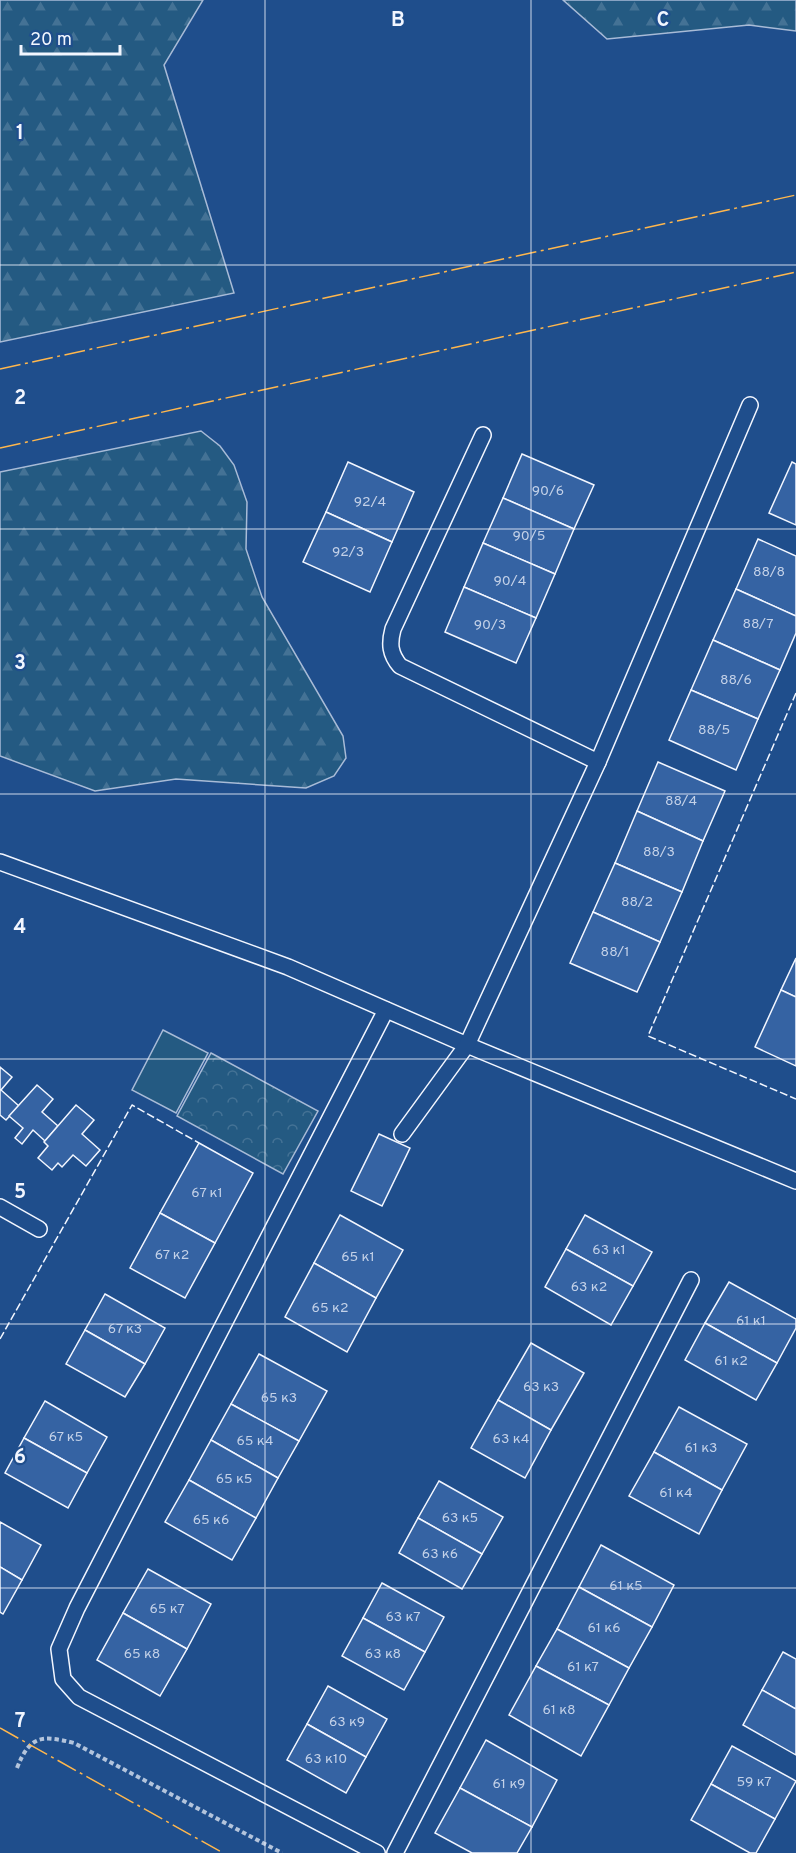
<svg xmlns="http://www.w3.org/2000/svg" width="796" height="1853" viewBox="0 0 796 1853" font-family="Overpass,sans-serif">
  <defs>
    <pattern id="forest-firs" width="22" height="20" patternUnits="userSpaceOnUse" patternTransform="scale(1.5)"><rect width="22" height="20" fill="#245a82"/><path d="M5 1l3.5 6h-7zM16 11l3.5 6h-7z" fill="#447295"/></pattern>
    <pattern id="park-crowns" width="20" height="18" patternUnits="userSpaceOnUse" patternTransform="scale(1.5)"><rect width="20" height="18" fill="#245a82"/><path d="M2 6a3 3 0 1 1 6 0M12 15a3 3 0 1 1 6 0" fill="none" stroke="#447295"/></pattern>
  </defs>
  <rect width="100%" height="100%" fill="#1f4e8c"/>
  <g fill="url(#forest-firs)" stroke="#a8bbd7" stroke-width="1.5">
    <polygon points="0,0 203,0 164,65 234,293 0,342"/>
    <polygon points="563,0 796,0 796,31 749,25 607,39"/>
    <polygon points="201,431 220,446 234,465 247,502 246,549 262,597 343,736 346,758 334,776 306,788 176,779 95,791 0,756 0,472"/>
  </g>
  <polygon fill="url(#park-crowns)" stroke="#a8bbd7" stroke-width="1.5" points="211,1053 318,1111 283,1174 177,1116"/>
  <polygon fill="#245a82" stroke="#a8bbd7" stroke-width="1.5" points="163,1030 208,1053 176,1113 132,1090"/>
  <g fill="#3563a3" stroke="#f2f6ff" stroke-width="1.5">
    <polygon points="522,454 594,485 574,529 503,498"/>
    <polygon points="348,462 414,492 392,542 326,512"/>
    <polygon points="792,462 796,464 796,525 769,513"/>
    <polygon points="503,498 574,529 555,574 483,543"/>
    <polygon points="326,512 392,542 370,592 303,562"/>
    <polygon points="758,539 796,556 796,616 736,589"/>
    <polygon points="483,543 555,574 536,618 464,587"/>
    <polygon points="464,587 536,618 516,663 445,632"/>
    <polygon points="736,589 796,616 796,633 780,670 713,640"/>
    <polygon points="713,640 780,670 758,719 691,690"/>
    <polygon points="691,690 758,719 736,770 669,740"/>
    <polygon points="658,762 725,791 703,841 637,811"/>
    <polygon points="637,811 703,841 682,892 615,863"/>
    <polygon points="615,863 682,892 660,942 593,912"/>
    <polygon points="593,912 660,942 637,992 570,963"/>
    <polygon points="796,958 796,997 781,990"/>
    <polygon points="781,990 796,997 796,1066 755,1047"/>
    <polygon points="0,1067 12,1077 1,1090 19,1106 6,1120 0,1115"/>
    <polygon points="37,1085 53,1099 42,1112 58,1126 45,1141 33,1130 22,1144 15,1138 23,1128 9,1116"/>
    <polygon points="76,1105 94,1120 82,1134 100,1150 86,1166 73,1155 62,1167 58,1163 52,1170 38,1158 48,1146 44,1142"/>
    <polygon points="379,1134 410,1148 382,1206 351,1191"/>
    <polygon points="199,1143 253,1173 215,1243 160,1213"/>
    <polygon points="160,1213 215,1243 185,1298 130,1268"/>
    <polygon points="340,1215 403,1250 376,1298 314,1263"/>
    <polygon points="585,1215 652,1252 633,1286 566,1249"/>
    <polygon points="566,1249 633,1286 611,1325 545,1287"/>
    <polygon points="314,1263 376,1298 347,1352 285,1317"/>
    <polygon points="729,1282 796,1319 796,1328 777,1363 705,1323"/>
    <polygon points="105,1294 165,1328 145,1364 85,1330"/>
    <polygon points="705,1323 777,1363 756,1400 685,1360"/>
    <polygon points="85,1330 145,1364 125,1397 66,1364"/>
    <polygon points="531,1343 584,1373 551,1430 498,1400"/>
    <polygon points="259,1354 327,1391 299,1441 231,1404"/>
    <polygon points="498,1400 551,1430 525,1478 471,1448"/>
    <polygon points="45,1401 107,1437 87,1473 24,1438"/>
    <polygon points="231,1404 299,1441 278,1478 211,1440"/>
    <polygon points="679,1407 747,1444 722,1490 654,1452"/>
    <polygon points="24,1438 87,1473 68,1508 5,1473"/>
    <polygon points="211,1440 278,1478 256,1518 189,1480"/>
    <polygon points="654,1452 722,1490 699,1534 629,1496"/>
    <polygon points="189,1480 256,1518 232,1560 165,1522"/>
    <polygon points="439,1481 503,1517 482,1554 418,1518"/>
    <polygon points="418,1518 482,1554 462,1589 399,1553"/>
    <polygon points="0,1522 41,1545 22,1580 0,1567"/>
    <polygon points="601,1545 674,1585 652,1627 579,1587"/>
    <polygon points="0,1567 22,1580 3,1614 0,1612"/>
    <polygon points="148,1569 211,1604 187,1649 123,1613"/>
    <polygon points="382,1583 444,1617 425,1652 363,1618"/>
    <polygon points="579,1587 652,1627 629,1668 557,1629"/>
    <polygon points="123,1613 187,1649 160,1696 97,1660"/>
    <polygon points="363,1618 425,1652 404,1690 342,1656"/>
    <polygon points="557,1629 629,1668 609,1705 536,1666"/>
    <polygon points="783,1652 796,1659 796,1709 762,1690"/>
    <polygon points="536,1666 609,1705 581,1756 509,1715"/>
    <polygon points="328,1686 387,1719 366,1757 307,1724"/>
    <polygon points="762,1690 796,1709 796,1755 743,1725"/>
    <polygon points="307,1724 366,1757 346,1793 287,1760"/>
    <polygon points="486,1740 557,1780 532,1827 460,1788"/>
    <polygon points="732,1746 796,1781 775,1819 711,1784"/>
    <polygon points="711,1784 775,1819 756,1853 750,1853 691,1820"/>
    <polygon points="460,1788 532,1827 517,1853 472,1853 435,1833"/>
  </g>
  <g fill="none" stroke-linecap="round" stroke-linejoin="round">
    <defs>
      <g id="service">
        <path d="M483 435 393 629C389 644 390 654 400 666L598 762"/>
        <polyline points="0,862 288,967 467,1045 796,1181"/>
        <polyline points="402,1134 467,1045 598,762 750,405"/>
        <polyline points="0,1207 39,1229"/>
        <polyline points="377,1853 79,1697 63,1679 59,1649 77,1608 386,1010"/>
        <polyline points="395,1853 691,1280"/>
      </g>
    </defs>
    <use href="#service" stroke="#f2f6ff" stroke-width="18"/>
    <path stroke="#b3c4dc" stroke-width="4" stroke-dasharray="4.5 3" stroke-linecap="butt" d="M17 1768C30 1735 42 1735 74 1743L282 1853"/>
    <use href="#service" stroke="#1f4e8c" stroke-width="15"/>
    <g stroke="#f2f6ff" stroke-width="1.5" stroke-dasharray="8 3" stroke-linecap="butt">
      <polyline points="796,693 648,1036 796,1099"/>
      <polyline points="0,1339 132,1105 199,1143"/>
    </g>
    <g stroke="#ffb74d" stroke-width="1.5" stroke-dasharray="21 4.5 3 4.5" stroke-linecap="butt">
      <polyline points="0,369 796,195"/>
      <polyline points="0,448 796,272"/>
      <polyline points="0,1728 223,1853"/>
    </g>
  </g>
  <path fill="none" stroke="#f2f6ff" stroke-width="1.5" stroke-opacity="0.55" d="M265 0V1853M531 0V1853M0 265H796M0 529H796M0 794H796M0 1059H796M0 1324H796M0 1588H796"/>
  <g text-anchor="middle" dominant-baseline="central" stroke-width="4.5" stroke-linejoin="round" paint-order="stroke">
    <g font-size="14" fill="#c3d1e8">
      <text x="548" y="491">90/6</text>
      <text x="370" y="502">92/4</text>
      <text x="529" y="536">90/5</text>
      <text x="348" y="552">92/3</text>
      <text x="769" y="572">88/8</text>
      <text x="510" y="581">90/4</text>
      <text x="758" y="624">88/7</text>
      <text x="490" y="625">90/3</text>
      <text x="736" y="680">88/6</text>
      <text x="714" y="730">88/5</text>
      <text x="681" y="801">88/4</text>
      <text x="659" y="852">88/3</text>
      <text x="637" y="902">88/2</text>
      <text x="615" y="952">88/1</text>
      <text x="207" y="1193">67 к1</text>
      <text x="609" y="1250">63 к1</text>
      <text x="172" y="1255">67 к2</text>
      <text x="358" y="1257">65 к1</text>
      <text x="589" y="1287">63 к2</text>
      <text x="330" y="1308">65 к2</text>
      <text x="751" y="1321">61 к1</text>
      <text x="125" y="1329">67 к3</text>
      <text x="731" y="1361">61 к2</text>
      <text x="541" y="1387">63 к3</text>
      <text x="279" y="1398">65 к3</text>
      <text x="66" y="1437">67 к5</text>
      <text x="511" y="1439">63 к4</text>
      <text x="255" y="1441">65 к4</text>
      <text x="701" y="1448">61 к3</text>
      <text x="234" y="1479">65 к5</text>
      <text x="676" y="1493">61 к4</text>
      <text x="460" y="1518">63 к5</text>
      <text x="211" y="1520">65 к6</text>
      <text x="440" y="1554">63 к6</text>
      <text x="626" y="1586">61 к5</text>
      <text x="167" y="1609">65 к7</text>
      <text x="403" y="1617">63 к7</text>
      <text x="604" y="1628">61 к6</text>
      <text x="142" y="1654">65 к8</text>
      <text x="383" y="1654">63 к8</text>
      <text x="583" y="1667">61 к7</text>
      <text x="559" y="1710">61 к8</text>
      <text x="347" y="1722">63 к9</text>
      <text x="326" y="1759">63 к10</text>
      <text x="754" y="1782">59 к7</text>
      <text x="509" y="1784">61 к9</text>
    </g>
  </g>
  <g font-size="20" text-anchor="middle" font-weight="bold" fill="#f2f6ff" stroke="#1f4e8c" stroke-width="4.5" stroke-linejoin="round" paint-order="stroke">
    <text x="398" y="26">B</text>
    <text x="663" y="26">C</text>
    <text x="20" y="139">1</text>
    <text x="20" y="404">2</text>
    <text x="20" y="669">3</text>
    <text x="20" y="933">4</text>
    <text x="20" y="1198">5</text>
    <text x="20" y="1463">6</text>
    <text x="20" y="1727">7</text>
  </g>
  <path d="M21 45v9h99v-9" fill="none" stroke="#f2f6ff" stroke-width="3"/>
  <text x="30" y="45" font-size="18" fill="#f2f6ff" stroke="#1f4e8c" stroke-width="4.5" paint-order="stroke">20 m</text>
</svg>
